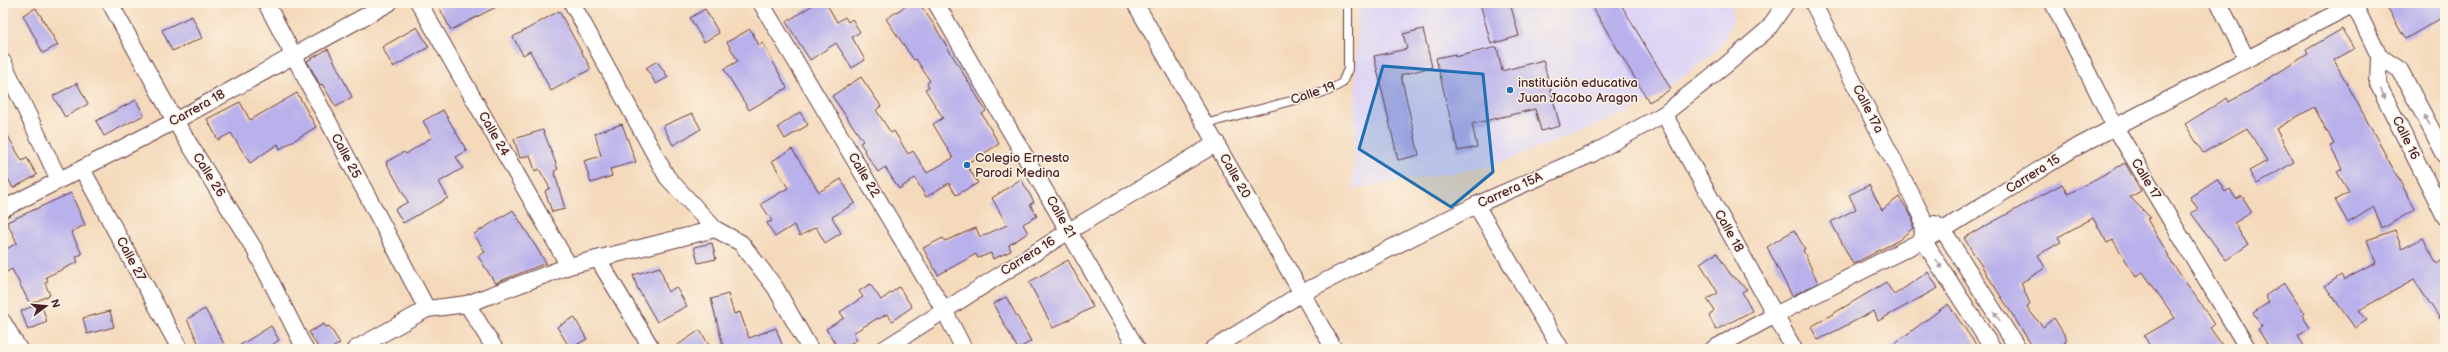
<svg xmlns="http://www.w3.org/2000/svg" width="2448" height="352" viewBox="0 0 2448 352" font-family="'Balsamiq Sans',sans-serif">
  <rect width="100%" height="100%" fill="#fcf5e5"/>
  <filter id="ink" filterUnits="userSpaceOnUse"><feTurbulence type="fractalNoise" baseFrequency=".025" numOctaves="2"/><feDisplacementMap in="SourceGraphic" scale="8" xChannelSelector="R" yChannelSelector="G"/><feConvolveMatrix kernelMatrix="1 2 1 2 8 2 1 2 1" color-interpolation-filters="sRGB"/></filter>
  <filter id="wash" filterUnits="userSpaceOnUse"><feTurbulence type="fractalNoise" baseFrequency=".012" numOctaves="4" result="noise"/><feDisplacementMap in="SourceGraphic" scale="16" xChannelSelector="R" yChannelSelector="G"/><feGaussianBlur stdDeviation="0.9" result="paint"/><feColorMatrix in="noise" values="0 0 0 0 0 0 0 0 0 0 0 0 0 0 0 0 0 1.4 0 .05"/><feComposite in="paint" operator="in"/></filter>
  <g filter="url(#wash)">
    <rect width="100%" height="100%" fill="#f4d9bb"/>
    <polygon fill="#ded5f5" points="1358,3 1732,3 1733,21 1719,48 1697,67 1631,112 1492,166 1353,189"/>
    <g id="blocks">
      <g fill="#b9b1eb">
        <polygon points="437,3 504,3 451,30"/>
        <polygon points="816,3 826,3 837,22 845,17 848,22 852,19 860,32 852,37 865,60 852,68 836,43 810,60 786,22"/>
        <polygon points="910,3 919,3 934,25 986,111 982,114 999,144 966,164 978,183 956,195 949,183 926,197 915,178 899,189 885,167 878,172 864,151 865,150 860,143 863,141 832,96 861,77 881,106 876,110 891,133 894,131 908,154 913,151 927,173 953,158 933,124 943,118 925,89 929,87 927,83 930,81 916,59 914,60 886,19"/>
        <polygon points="1480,3 1510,3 1519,36 1491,44"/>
        <polygon points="1590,3 1620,3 1671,89 1649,102"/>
        <polygon points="2385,3 2445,3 2445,16 2405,39"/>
        <polygon points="36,8 58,45 43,53 23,15"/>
        <polygon points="705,9 719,33 704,42 690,18"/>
        <polygon points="559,11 591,69 551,91 530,51 523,55 513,37"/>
        <polygon points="192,16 202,38 172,51 162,30"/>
        <polygon points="417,27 429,47 393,67 382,47"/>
        <polygon points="750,29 759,45 763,43 787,88 749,110 724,69 738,61 727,42"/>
        <polygon points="1423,29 1432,67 1401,75 1419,155 1398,160 1374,56 1407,49 1403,34"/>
        <polygon points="2342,29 2354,49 2334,60 2415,209 2382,229 2374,207 2348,223 2335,200 2349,192 2337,172 2342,169 2330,146 2334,144 2314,107 2276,129 2294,162 2257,184 2249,171 2267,161 2247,128 2203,153 2185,124 2227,98 2229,102 2249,91 2308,54 2306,50"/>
        <polygon points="1497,47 1502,71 1543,60 1560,126 1541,131 1535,109 1472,124 1477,147 1458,151 1436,58 1455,54 1455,57"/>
        <polygon points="328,49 352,97 336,107 322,84 320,85 307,61"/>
        <polygon points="657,61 668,77 656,84 646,68"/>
        <polygon points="77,83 88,104 65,117 53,96"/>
        <polygon points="297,93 316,127 280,149 278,144 250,163 231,133 218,140 207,119 240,102 250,120"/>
        <polygon points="136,100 144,115 104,136 96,121"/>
        <polygon points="443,110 467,151 456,157 463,168 439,182 448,198 403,223 395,209 408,202 386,162 404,152 406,154 432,137 423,121"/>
        <polygon points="800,112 808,125 785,139 778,127"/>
        <polygon points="692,113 701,129 673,145 663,126"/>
        <polygon points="622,124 636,162 610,169 612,176 591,183 584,161 601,156 595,133"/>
        <polygon points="3,127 22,161 27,158 37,175 13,188 3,169"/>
        <polygon points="543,130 558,169 554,171 565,209 552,212 545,191 550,188 539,169 535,171 530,155 520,158 514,139"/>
        <polygon points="792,149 819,192 841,179 855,203 832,217 841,233 825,243 816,227 800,236 794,225 775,237 767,223 772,221 761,204 788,188 772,161"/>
        <polygon points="2125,163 2141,191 2130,197 2151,218 2147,219 2169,256 2168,257 2203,307 2214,325 2210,328 2225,349 2152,349 2144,336 2175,318 2143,272 2136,277 2113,240 2107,243 2093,218 2058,237 2061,242 2038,255 2045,268 2021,283 2030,304 2027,308 2043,327 2054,318 2067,339 2064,341 2069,349 2034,349 1964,238 2062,184 2068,194"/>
        <polygon points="1021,179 1034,202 1030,204 1037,216 1023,224 1028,233 1009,245 1011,251 993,259 991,253 978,258 976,254 938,275 923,248 943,238 945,241 976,228 980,237 1007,225 992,198"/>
        <polygon points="2217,179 2225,192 2230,189 2236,199 2242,196 2252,212 2234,223 2248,245 2226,260 2191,213 2198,209 2190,197"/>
        <polygon points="1869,185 1882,210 1899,197 1913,218 1913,228 1899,240 1853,264 1831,222 1856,209 1849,195"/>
        <polygon points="71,193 85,225 71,232 82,254 76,257 78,262 46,277 48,281 45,283 50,295 30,304 12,269 3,274 3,251 17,243 7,222"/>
        <polygon points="513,210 546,263 495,283 478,256 485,252 474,234"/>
        <polygon points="1794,230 1805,249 1803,250 1818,283 1792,296 1767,247"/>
        <polygon points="2395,230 2402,249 2423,238 2437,264 2445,258 2445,326 2414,280 2359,310 2367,320 2355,328 2325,286 2341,275 2344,280 2376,263 2367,240"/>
        <polygon points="712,243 716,259 698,263 694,247"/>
        <polygon points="1717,253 1730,274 1747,289 1742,292 1752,311 1716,330 1709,316 1714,310 1707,299 1718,293 1700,263"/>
        <polygon points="1068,260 1093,307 1053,328 1029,282"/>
        <polygon points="660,267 668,292 676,287 687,306 657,322 637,287 633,275"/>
        <polygon points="1928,272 1938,288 1878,321 1874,311 1818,340 1811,327 1886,282 1894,295"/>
        <polygon points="2284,283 2304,313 2302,315 2310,328 2298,336 2306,349 2270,349 2258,329 2262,327 2253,313 2269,302 2265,296"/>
        <polygon points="870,284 881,300 899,287 912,307 892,321 887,314 879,319 878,318 853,333 857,340 839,349 826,329 844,318 840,312 863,297 859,291"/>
        <polygon points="728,294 734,314 740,312 749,338 776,328 782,345 772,349 724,349 711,299"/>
        <polygon points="1006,297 1031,341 1018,349 993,304"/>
        <polygon points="41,303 47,322 28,330 21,311"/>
        <polygon points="1948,304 1979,349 1887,349"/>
        <polygon points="205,309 224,344 213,349 201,349 187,319"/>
        <polygon points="110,311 114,327 87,334 83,318"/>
        <polygon points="574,317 587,339 570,348 557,327"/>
        <polygon points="324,324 326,327 329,326 340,343 331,349 319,349 309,332"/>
        <polygon points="271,326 279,340 266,349 234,349"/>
        <polygon points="700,330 711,349 672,349"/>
      </g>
    </g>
  </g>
  <g filter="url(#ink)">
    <use href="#blocks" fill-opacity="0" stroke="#643b41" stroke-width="1"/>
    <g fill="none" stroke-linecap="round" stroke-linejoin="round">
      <defs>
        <polyline id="lane" points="1205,124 1328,91 1342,83 1348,69 1348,3"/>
        <g id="street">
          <polyline points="110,3 175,121 255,250 305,349"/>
          <polyline points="266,3 427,309"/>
          <polyline points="419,3 569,266"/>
          <polyline points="572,3 667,177 715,229 741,243 775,287 810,349"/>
          <polyline points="761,3 944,310 964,349"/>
          <polyline points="936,3 1137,349"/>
          <polyline points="1135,3 1334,349"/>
          <polyline points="1813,3 1922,216 1923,240 1993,349"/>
          <polyline points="2053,3 2115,127 2248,349"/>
          <polyline points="2219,3 2246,58"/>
          <polyline points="2354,4 2379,56 2378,84 2445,217"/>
          <polyline points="2379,56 2400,70 2445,155"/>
          <polyline points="3,62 59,180"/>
          <polyline points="1664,114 1794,349"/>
          <polyline points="82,169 180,349"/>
          <polyline points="1476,205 1561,349"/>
          <polyline points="3,209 175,121 389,3"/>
          <polyline points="1935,224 1943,230 2018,349"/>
          <polyline points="598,259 652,349"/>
          <polyline points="467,304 495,349"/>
          <polyline points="3,322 19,349"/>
          <polyline points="355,349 427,309 467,304 569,266 715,229"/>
          <polyline points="884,349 1069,231 1217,143"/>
          <polyline points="1213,349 1302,293 1476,205 1592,154 1664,114 1726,65 1768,29 1786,3"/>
          <polyline points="1713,349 1775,315 1943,230 2071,150 2115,127 2356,3"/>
        </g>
      </defs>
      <use href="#lane" stroke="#643b41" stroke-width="10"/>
      <use href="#street" stroke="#643b41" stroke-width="18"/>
      <use href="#lane" stroke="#fff" stroke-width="8"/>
      <use href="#street" stroke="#fff" stroke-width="16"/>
    </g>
    <defs><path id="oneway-solid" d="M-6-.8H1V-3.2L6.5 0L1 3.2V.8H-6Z"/></defs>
    <g fill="#ae9aa0">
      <use href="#oneway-solid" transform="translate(2383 94) rotate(64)"/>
      <use href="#oneway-solid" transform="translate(2427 120) rotate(-118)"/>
      <use href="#oneway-solid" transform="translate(1939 264) rotate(57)"/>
      <use href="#oneway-solid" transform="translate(1997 316) rotate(-122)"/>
    </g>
  </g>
  <path fill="#1f6fb2" fill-opacity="0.2" stroke="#1f6fb2" stroke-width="3" stroke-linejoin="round" d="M1383 66 1483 74 1493 172 1451 207 1359 149Z"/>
  <g fill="#1f6fb2" stroke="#fcf5e5" stroke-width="1.5">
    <circle cx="1510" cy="90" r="4"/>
    <circle cx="967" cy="165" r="4"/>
  </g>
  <g text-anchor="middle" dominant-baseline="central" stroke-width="3" stroke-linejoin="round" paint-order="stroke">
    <g font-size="13" fill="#4a1f2b" stroke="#fcf5e5" text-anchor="start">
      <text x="1518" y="83">institución educativa<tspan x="1518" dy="15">Juan Jacobo Aragon</tspan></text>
      <text x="975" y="158">Colegio Ernesto<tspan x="975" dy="15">Parodi Medina</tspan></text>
    </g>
    <g font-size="13" fill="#4a1f2b" stroke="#fcf5e5">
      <text transform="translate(1313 93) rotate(-19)">Calle 19</text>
      <text transform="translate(197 108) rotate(-29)">Carrera 18</text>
      <text transform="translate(1868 109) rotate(63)">Calle 17a</text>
      <text transform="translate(494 134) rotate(60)">Calle 24</text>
      <text transform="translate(2406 138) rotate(64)">Calle 16</text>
      <text transform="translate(346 156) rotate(62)">Calle 25</text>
      <text transform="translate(2033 174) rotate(-32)">Carrera 15</text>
      <text transform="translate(209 175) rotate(58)">Calle 26</text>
      <text transform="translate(864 175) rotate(59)">Calle 22</text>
      <text transform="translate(1235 176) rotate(60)">Calle 20</text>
      <text transform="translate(2146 179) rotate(59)">Calle 17</text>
      <text transform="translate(1510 190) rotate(-24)">Carrera 15A</text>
      <text transform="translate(1061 217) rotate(60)">Calle 21</text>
      <text transform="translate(1729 231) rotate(61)">Calle 18</text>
      <text transform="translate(1028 256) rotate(-32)">Carrera 16</text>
      <text transform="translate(131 259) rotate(62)">Calle 27</text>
    </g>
  </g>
  <rect width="2448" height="352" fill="none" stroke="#fcf5e5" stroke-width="16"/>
  <g transform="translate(46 306) rotate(74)" stroke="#fcf5e5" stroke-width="3" paint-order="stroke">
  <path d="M0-3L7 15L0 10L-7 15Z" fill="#4a1f2b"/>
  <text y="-6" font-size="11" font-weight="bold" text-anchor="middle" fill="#4a1f2b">N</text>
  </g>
</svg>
